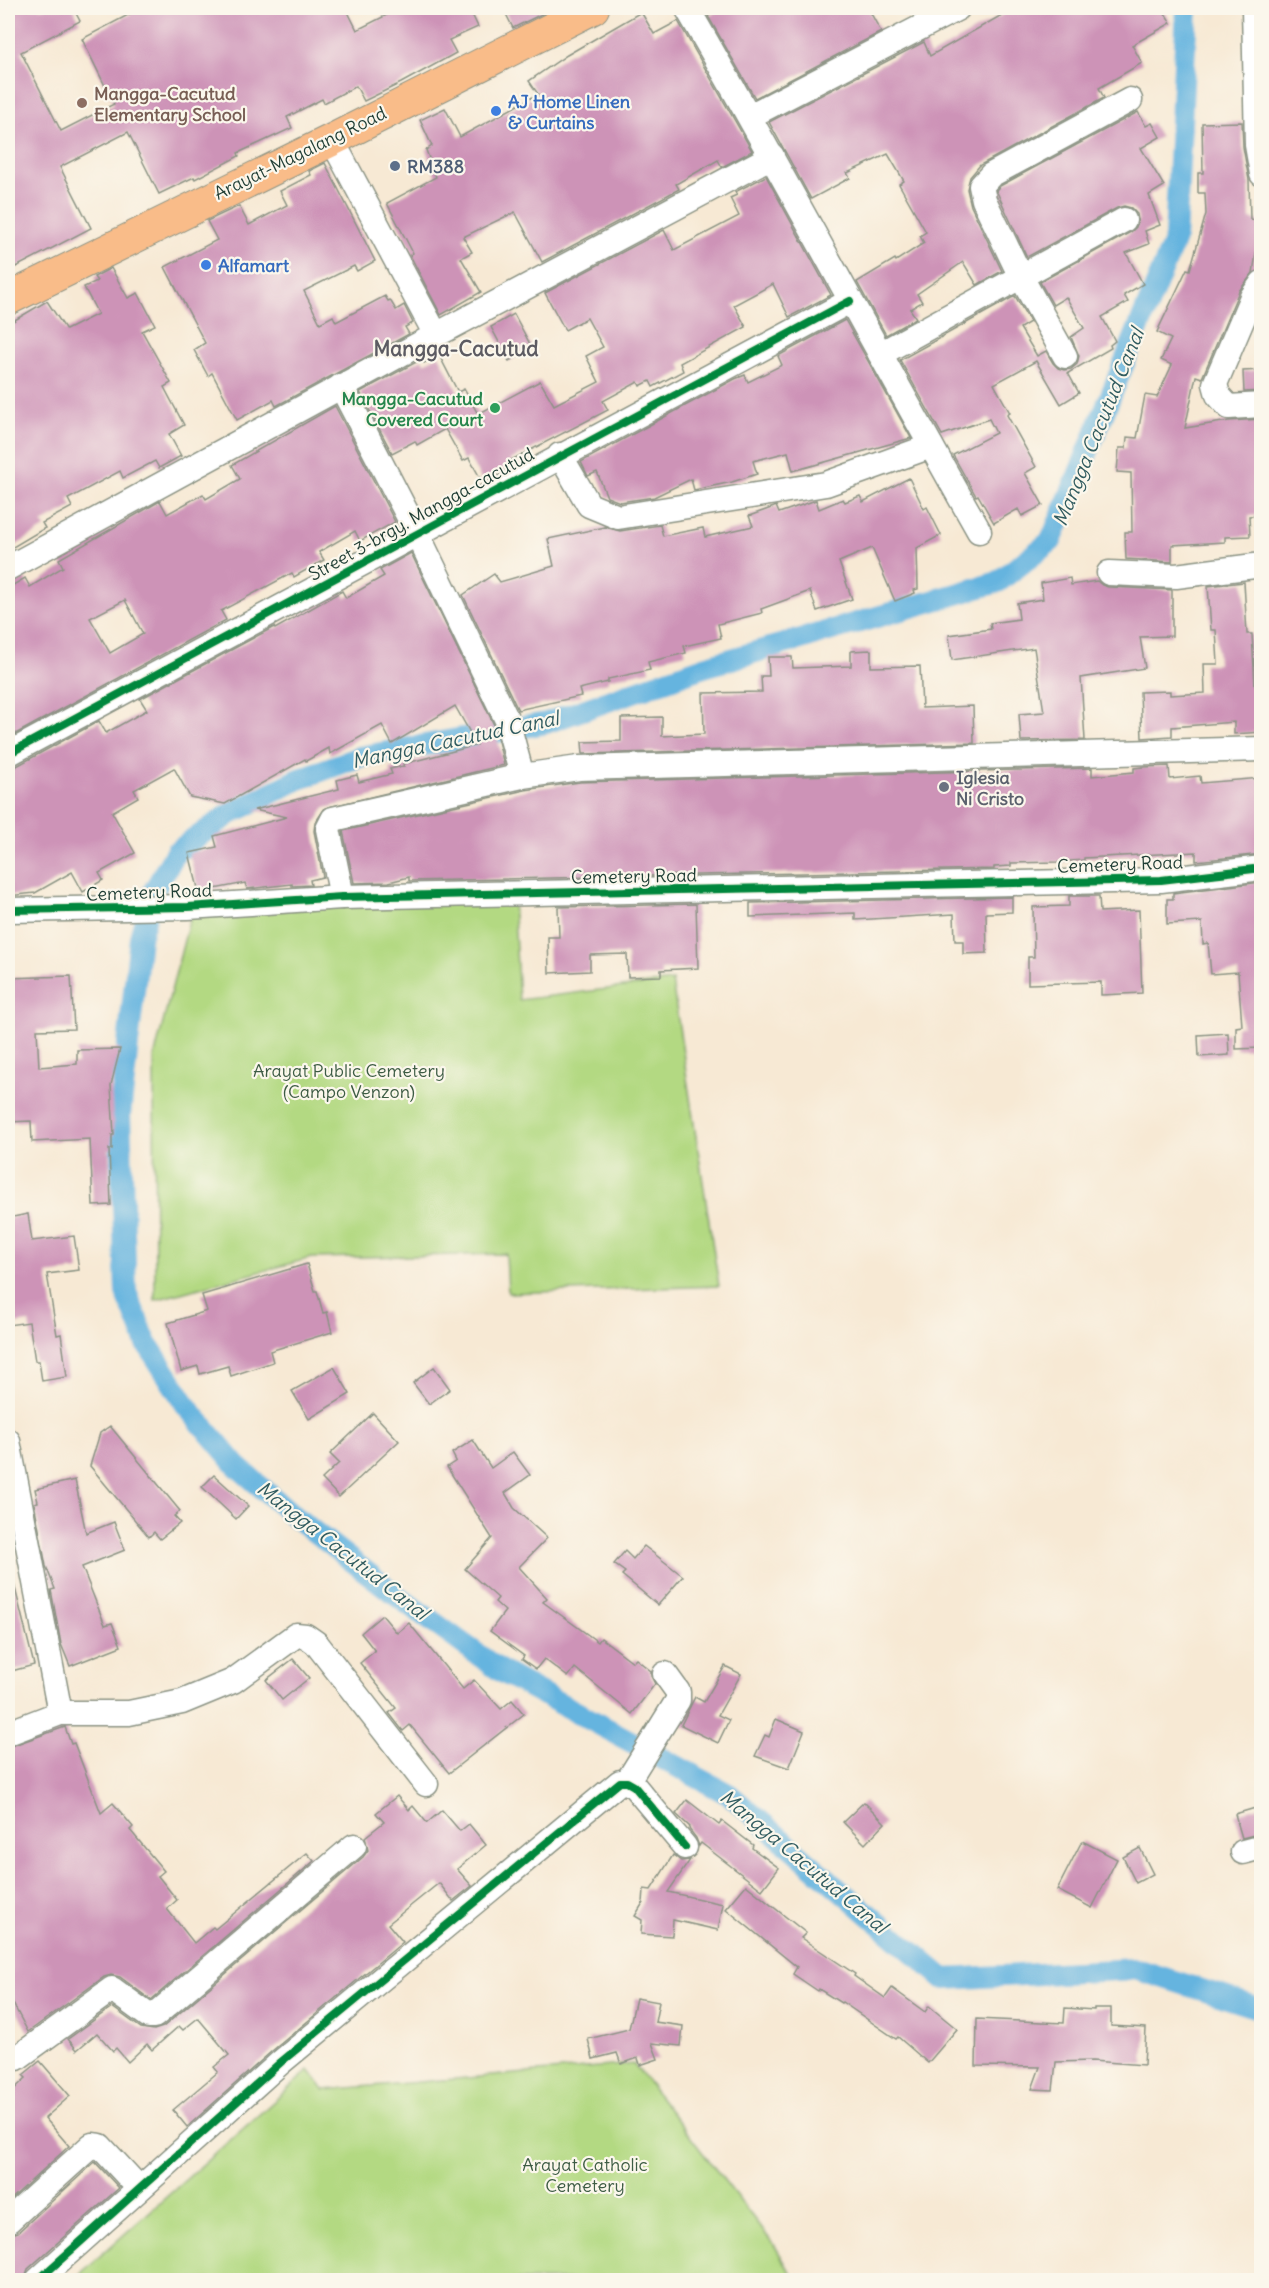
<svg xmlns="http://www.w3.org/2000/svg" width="1269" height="2288" viewBox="0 0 1269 2288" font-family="Delius,sans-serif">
  <rect width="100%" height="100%" fill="#fbf7ec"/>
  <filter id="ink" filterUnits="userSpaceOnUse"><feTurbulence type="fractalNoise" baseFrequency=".0167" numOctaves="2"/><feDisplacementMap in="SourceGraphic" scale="12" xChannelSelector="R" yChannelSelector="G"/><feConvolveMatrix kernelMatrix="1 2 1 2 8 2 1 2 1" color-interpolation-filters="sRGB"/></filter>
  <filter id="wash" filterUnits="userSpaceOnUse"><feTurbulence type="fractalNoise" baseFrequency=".008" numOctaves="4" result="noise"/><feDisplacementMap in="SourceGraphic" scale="24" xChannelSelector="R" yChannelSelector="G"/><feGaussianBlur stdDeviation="1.35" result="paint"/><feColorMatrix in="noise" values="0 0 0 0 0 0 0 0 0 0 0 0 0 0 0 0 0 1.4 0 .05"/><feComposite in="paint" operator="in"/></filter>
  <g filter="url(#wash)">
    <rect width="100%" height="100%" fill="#f7e9d4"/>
    <g fill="#b3d982" stroke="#698b5b" stroke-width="1.5">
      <polygon points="513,899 519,1000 672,981 719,1286 508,1293 506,1254 311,1258 155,1300 154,1058 192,909"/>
      <polygon points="634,2064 775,2246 795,2280 73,2280 309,2070 324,2090"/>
    </g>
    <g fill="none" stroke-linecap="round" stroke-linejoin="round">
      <polyline stroke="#65b4df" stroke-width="22" points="1187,8 1175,239 1051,541 998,582 704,667 546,723 359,757 299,779 230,814 176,852 152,894 140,938 120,1115 126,1292 146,1342 188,1408 237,1466 295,1517 404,1601 502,1672 730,1795 944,1979 1136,1969 1262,2009"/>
    </g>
    <g id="blocks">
      <g fill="#cd93b7" fill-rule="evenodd">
        <polygon points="18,8 73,8 80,21 21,52 61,131 114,104 82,39 132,13 129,8 346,8 357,30 389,14 386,8 469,8 478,27 449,40 456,53 401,83 364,101 356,86 324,103 322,99 287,117 292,128 238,153 239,156 195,179 194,177 159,194 128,132 60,167 91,228 16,267 8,251 8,13"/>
        <polygon points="503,8 554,8 513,28"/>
        <polygon points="724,8 868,8 881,32 755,98 708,16"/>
        <polygon points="1014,8 1162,8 1171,23 1132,45 1142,63 1099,88 1104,98 980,165 970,177 967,189 971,206 1002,271 977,285 963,262 917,294 922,302 910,309 916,318 886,335 857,282 895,259 896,261 924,243 920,236 926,232 899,184 904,181 888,154 847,173 850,178 811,199 769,122 924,42 930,56"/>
        <polygon points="641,12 654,34 678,21 752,151 722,167 718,160 676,184 679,189 542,262 515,212 463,237 472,252 461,258 481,292 441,315 410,255 413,253 387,203 436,177 426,150 432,146 420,120 445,108 460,137 538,94 529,81 567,55"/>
        <polygon points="1138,112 1146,126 1152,123 1160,137 1141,148 1164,186 1149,195 1160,225 1145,231 1149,244 1126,253 1143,284 1124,295 1128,302 1102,317 1115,341 1110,345 1111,348 1068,373 1079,393 1061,404 1036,361 994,384 1010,413 1007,415 1036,467 1025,473 1043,505 1022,516 1018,509 994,523 978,495 976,496 953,455 996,433 989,419 942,435 900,360 1015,296 1030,322 1020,328 1037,356 1046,351 1053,363 1058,368 1064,370 1071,369 1077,364 1079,356 1071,337 1084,328 1066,297 1053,305 1040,282 1131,232 1136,227 1138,220 1137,214 1131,208 1124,206 1117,208 1027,257 996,190 1000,186"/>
        <polygon points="1242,122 1243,147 1249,180 1250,219 1261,221 1253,273 1239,291 1202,378 1196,376 1185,428 1229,421 1262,419 1262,515 1249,516 1250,536 1225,537 1225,542 1172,545 1172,562 1126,559 1125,532 1132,532 1131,473 1117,472 1119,448 1126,448 1127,437 1137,438 1145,395 1157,397 1172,365 1161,360 1171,339 1157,332 1187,269 1190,270 1206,214 1205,193 1198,193 1198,173 1203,173 1202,123"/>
        <polygon points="325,163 375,261 357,271 354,266 304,291 320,323 333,316 336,322 385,296 388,301 390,300 396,310 404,305 413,323 405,327 409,334 276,406 273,400 237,420 212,373 208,376 194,350 205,343 165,267 217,240 207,221 239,206 249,225 287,205 280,191 311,175 309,171"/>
        <polygon points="766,176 831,295 789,317 773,284 734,305 746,327 680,363 683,371 653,387 650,381 640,386 638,382 603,401 608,410 511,460 513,465 482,481 469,458 463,461 445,429 417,445 415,441 392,453 360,392 422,359 424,363 439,355 458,392 464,389 478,414 540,381 554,405 599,382 586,356 603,347 587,318 565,330 545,293 664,230 674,250 739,216 730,198 737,195 735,192"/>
        <polygon points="111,268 128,298 138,293 155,325 142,331 171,383 164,387 184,425 169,434 181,456 159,468 155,461 123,478 120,471 68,499 72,507 42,523 45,528 8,550 8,324 47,301 66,330 98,314 84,287 97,281 94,277"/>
        <polygon points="514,314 532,348 509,361 491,327"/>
        <polygon points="845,320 911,438 793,471 788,452 753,461 757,474 732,482 694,490 691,479 654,497 620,502 607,497 597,472 588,476 581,462 735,379 745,375 748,382 782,365 778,356"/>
        <polygon points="1262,370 1262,391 1244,392 1243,371"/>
        <path d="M335 406 395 522 360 541 355 531 319 552 324 560 294 577 292 573 221 611 226 620 8 738V588L25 578 30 587 63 567 59 559 160 501 167 514 203 494 206 499 240 479 232 465ZM125 600 143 634 110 653 90 618Z"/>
        <polygon points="909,478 924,509 927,507 941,535 917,548 918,589 914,590 915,593 895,601 872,548 839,562 852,599 817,611 810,591 761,609 762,613 718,624 721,638 684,646 686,653 648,662 650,670 608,679 608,682 579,689 581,696 518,710 463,595 494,574 500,582 554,566 548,539 605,527 620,531 660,525 663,536 703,528 705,537 753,526 749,516 774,507 776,506 779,513 816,500 819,509 843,499 845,502 860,496 863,502"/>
        <polygon points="411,553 494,725 504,765 325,808 315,823 314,831 323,877 310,880 311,885 292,886 292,884 247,889 245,883 199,892 189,853 217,847 214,836 287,817 254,810 339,789 337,780 357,775 359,782 392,774 390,769 404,766 403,764 477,745 455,706 392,744 382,725 330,754 329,748 306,761 305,759 225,804 190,797 174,768 134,790 138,797 112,812 135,853 99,873 103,880 83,892 72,872 35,893 8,896 8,768 15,767 99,721 106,733 147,710 140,699 274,627 275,629 342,591 346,598 384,576 380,570"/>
        <polygon points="1070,578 1071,585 1097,581 1102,585 1108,587 1172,590 1172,636 1140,637 1145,668 1081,678 1085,740 1021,741 1019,714 1044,712 1034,648 952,660 949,635 991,629 990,623 1019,619 1017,603 1043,599 1041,583"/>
        <polygon points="1244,582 1247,634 1252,634 1255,686 1262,686 1262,732 1234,734 1234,722 1172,727 1172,736 1142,738 1140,692 1170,691 1170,695 1205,693 1204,664 1218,664 1216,630 1211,630 1208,586"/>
        <polygon points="871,650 871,667 920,666 922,708 973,706 974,743 583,754 582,742 621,741 621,718 662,717 662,736 704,734 703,693 762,692 761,676 769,676 768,657 792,657 793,668 851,666 851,651"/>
        <polygon points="1169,766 1170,779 1200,776 1201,783 1262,778 1262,854 1196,861 1196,852 1084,858 1084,860 1057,862 1011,863 1011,866 994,867 994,869 409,881 409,877 389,882 354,883 343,831 525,790 580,782 1092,768 1092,776 1134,772 1134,768 1143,767"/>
        <polygon points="1262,882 1262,1048 1236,1049 1236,1027 1242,1026 1238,972 1211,974 1208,943 1203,944 1202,922 1167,924 1167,899 1173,899 1173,893"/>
        <polygon points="1069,896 1099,896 1100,912 1139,910 1142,993 1101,995 1101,982 1028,984 1028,957 1034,957 1033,907 1069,906"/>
        <polygon points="1012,897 1012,912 986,913 987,953 963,954 963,941 955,941 954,914 855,920 855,913 750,917 750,903"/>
        <polygon points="696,904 698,968 661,970 661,976 628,977 627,954 590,955 590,971 549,973 548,937 559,937 558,907"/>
        <polygon points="71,976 74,1029 37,1030 39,1067 77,1064 77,1050 120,1049 111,1085 114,1135 112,1135 112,1149 109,1149 111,1205 93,1206 90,1139 32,1142 31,1121 8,1122 8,978"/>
        <polygon points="1228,1033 1229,1055 1199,1057 1198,1035"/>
        <polygon points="28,1214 32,1241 74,1236 79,1270 47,1274 57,1335 61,1334 67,1377 42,1381 39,1361 35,1361 29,1322 8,1325 8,1218"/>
        <polygon points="307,1264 315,1291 317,1291 323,1313 327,1312 332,1332 270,1351 273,1362 231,1376 228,1366 200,1374 198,1366 181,1371 168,1323 207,1311 202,1295"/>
        <polygon points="334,1367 350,1394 309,1419 292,1391"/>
        <polygon points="434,1367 450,1389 429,1404 413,1383"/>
        <polygon points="373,1413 399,1441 339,1497 322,1479 339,1463 330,1454"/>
        <polygon points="110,1426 180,1511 174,1516 180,1523 160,1539 154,1532 149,1537 90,1466 100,1433"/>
        <polygon points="473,1440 491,1468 513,1452 530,1475 505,1493 514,1508 547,1538 519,1567 547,1598 543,1602 598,1642 601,1638 633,1662 636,1659 651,1671 651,1676 655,1684 632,1714 575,1668 568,1677 544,1659 536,1669 522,1659 524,1656 490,1631 505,1611 495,1602 498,1598 465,1569 492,1538 447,1467 456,1461 452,1453"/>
        <polygon points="214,1475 248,1506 236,1519 202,1487"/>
        <polygon points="75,1480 86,1533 114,1522 125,1550 82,1567 105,1625 112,1623 121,1646 70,1666 61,1644 51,1590 55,1589 46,1566 34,1503 38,1502 35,1489"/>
        <polygon points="644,1546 683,1576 658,1605 622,1575 625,1572 614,1564 625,1551 633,1559"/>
        <polygon points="14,1584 34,1665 8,1672 8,1585"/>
        <polygon points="382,1615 397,1633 409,1623 463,1689 474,1680 501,1709 512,1700 524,1714 449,1773 410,1725 403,1731 389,1713 396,1708 360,1663 375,1651 361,1633"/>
        <polygon points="293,1659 309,1678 282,1700 266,1680"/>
        <polygon points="725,1666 741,1674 718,1715 729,1720 718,1743 681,1725 695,1697 704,1702"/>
        <polygon points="776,1719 804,1731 789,1768 755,1756 765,1735 769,1737"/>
        <polygon points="65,1727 71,1744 74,1743 101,1813 113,1803 133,1827 130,1830 164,1871 158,1876 177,1900 167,1909 194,1943 213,1927 215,1929 307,1853 314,1861 151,2000 120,1977 111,1975 104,1977 28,2032 8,1994 8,1747"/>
        <polygon points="397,1796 409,1810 413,1806 427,1823 442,1810 460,1831 469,1824 486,1845 457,1869 472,1886 453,1901 439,1883 388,1924 403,1942 272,2051 187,2127 173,2110 218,2072 214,2067 229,2055 198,2018 183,2030 179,2026 152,2050 147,2044 128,2062 116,2048 113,2051 97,2033 77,2050 68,2039 112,2007 141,2028 154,2030 163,2027 363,1857 368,1850 365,1837 384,1822 376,1813"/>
        <polygon points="687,1800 719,1825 722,1821 753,1845 752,1848 779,1868 762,1890 701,1843 699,1846 696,1838 689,1829 690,1827 676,1814"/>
        <polygon points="864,1802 885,1823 865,1844 843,1822"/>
        <polygon points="1262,1806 1262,1833 1242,1838 1235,1814"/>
        <polygon points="1082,1841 1117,1859 1092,1908 1057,1890"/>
        <polygon points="1140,1848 1153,1874 1136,1883 1123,1857"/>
        <polygon points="673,1855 681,1861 690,1860 668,1892 723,1904 718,1930 673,1920 672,1936 641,1934 642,1920 635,1916 643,1903 644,1889 651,1890"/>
        <polygon points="746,1885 806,1933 801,1938 855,1974 854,1976 885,1998 892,1988 925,2012 929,2006 957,2029 928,2063 898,2037 896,2039 842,2002 841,2003 819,1989 818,1991 793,1974 797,1967 726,1909"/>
        <polygon points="636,1998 659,2002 655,2022 683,2026 681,2046 652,2043 658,2059 640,2065 638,2058 621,2064 617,2053 593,2059 588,2039 629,2029"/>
        <polygon points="1065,2008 1094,2010 1094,2008 1111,2008 1111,2026 1146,2028 1144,2065 1092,2061 1056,2062 1053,2090 1032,2089 1040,2067 976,2066 977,2019 1064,2023"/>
        <polygon points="40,2061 70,2096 45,2118 69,2146 8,2202 8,2095 26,2078 23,2075"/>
        <polygon points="95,2162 119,2188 28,2269 24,2280 8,2280 8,2235 18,2232"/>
      </g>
    </g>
  </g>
  <g filter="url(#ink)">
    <use href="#blocks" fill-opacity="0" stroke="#8b9384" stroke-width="1.5"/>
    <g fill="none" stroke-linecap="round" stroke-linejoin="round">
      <defs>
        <g id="minor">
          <path d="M687 8C787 180 880 357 979 531"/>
          <polyline points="1254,8 1257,145 1262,174"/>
          <polyline points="750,116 958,8"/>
          <polyline points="332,140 436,335"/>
          <polyline points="1262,283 1252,297 1215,384 1218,395 1229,407 1262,405"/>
          <polyline points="880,354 1124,220"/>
          <polyline points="1065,356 1021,277 984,200 981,186 991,175 1130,100"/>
          <polyline points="341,386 417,533 507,720 522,776"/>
          <polyline points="560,455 589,505 618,517 826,484 931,446"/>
          <polyline points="8,568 436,335 772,156"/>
          <polyline points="1109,573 1176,576 1262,565"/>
          <polyline points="8,754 850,301"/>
          <polyline points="342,897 328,829 333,819 522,776 579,768 1262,749"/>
          <polyline points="8,910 188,907 342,897 1161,880 1262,868"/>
          <polyline points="8,1441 60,1713"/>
          <polyline points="8,1733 60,1713 129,1713 182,1702 233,1681 296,1635 306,1636 316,1643 426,1784"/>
          <polyline points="627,1782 678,1700 678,1692 665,1674"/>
          <polyline points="1243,1852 1262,1847"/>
          <polyline points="17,2058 112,1989 149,2016 154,2016 354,1846"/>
          <polyline points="8,2221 92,2145 100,2146 139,2188"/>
          <polyline points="38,2280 281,2062 620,1782 627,1782 634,1786 685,1847"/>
        </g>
        <polyline id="major" points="8,299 332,140 593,8"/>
      </defs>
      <use href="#minor" stroke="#8b9384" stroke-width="27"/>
      <use href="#major" stroke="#8b9384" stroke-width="34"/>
      <use href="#minor" stroke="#fff" stroke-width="24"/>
      <use href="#major" stroke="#f9bc89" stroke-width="32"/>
      <defs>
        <g id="cycleway">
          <polyline points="8,754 850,301"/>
          <polyline points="8,910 188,907 342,897 1161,880 1262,868"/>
          <polyline points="38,2280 281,2062 620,1782 627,1782 634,1786 685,1847"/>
        </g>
      </defs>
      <use href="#cycleway" stroke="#fbf7ec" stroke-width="11"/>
      <use href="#cycleway" stroke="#00873e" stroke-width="8"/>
    </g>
  </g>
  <circle fill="#8d6e63" stroke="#fbf7ec" stroke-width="2" cx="82" cy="103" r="6"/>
  <g fill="#3f7fe0" stroke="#fbf7ec" stroke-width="2">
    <circle cx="496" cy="111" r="6"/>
    <circle cx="206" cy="265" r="6"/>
  </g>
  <circle fill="#5c6f8a" stroke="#fbf7ec" stroke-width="2" cx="395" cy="166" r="6"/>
  <circle fill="#2e9e5b" stroke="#fbf7ec" stroke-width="2" cx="495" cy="408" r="6"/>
  <circle fill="#6b7280" stroke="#fbf7ec" stroke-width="2" cx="944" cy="787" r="6"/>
  <g text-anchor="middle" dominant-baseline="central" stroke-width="4.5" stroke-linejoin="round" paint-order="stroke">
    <g font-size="18" font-weight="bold" fill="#785e54" stroke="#fbf7ec" text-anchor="start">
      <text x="94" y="93">Mangga-Cacutud<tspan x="94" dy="21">Elementary School</tspan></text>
    </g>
    <g font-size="18" font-weight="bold" fill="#366cbe" stroke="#fbf7ec" text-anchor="start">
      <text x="508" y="101">AJ Home Linen<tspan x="508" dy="21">&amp; Curtains</tspan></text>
      <text x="218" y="265">Alfamart</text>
    </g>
    <g font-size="18" fill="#1f3d34" stroke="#fbf7ec">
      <text transform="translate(300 153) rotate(-26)">Arayat-Magalang Road</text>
      <text transform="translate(421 514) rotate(-29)">Street 3-brgy. Mangga-cacutud</text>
      <text transform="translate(1120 864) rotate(-2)">Cemetery Road</text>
      <text transform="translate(634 876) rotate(-1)">Cemetery Road</text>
      <text transform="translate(149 892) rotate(-2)">Cemetery Road</text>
    </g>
    <g font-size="18" font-weight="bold" fill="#4e5e75" stroke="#fbf7ec" text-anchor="start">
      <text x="407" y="166">RM388</text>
    </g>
    <g font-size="18" font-weight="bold" fill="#27864d" stroke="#fbf7ec" text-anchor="end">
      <text x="483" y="398">Mangga-Cacutud<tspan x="483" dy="21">Covered Court</tspan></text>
    </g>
    <g font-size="18" font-weight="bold" fill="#5b616d" stroke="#fbf7ec" text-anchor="start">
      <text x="956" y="777">Iglesia<tspan x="956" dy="21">Ni Cristo</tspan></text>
    </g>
    <g font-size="18" fill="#3d5c44" stroke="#fbf7ec">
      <text x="349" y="1070">Arayat Public Cemetery<tspan x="349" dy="21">(Campo Venzon)</tspan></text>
      <text x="585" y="2164">Arayat Catholic<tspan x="585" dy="21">Cemetery</tspan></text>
    </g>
    <g font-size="20" font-style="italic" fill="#305b5f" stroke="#fbf7ec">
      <text transform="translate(1098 427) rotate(-68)">Mangga Cacutud Canal</text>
      <text transform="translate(455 739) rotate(-12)">Mangga Cacutud Canal</text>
      <text transform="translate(343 1550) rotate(38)">Mangga Cacutud Canal</text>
      <text transform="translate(804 1861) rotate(40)">Mangga Cacutud Canal</text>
    </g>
    <g font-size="21" font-weight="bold" fill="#5c5b62" stroke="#fbf7ec">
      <text x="456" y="348">Mangga-Cacutud</text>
    </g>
  </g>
  <rect width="1269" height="2288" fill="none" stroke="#fbf7ec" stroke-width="30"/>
</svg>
